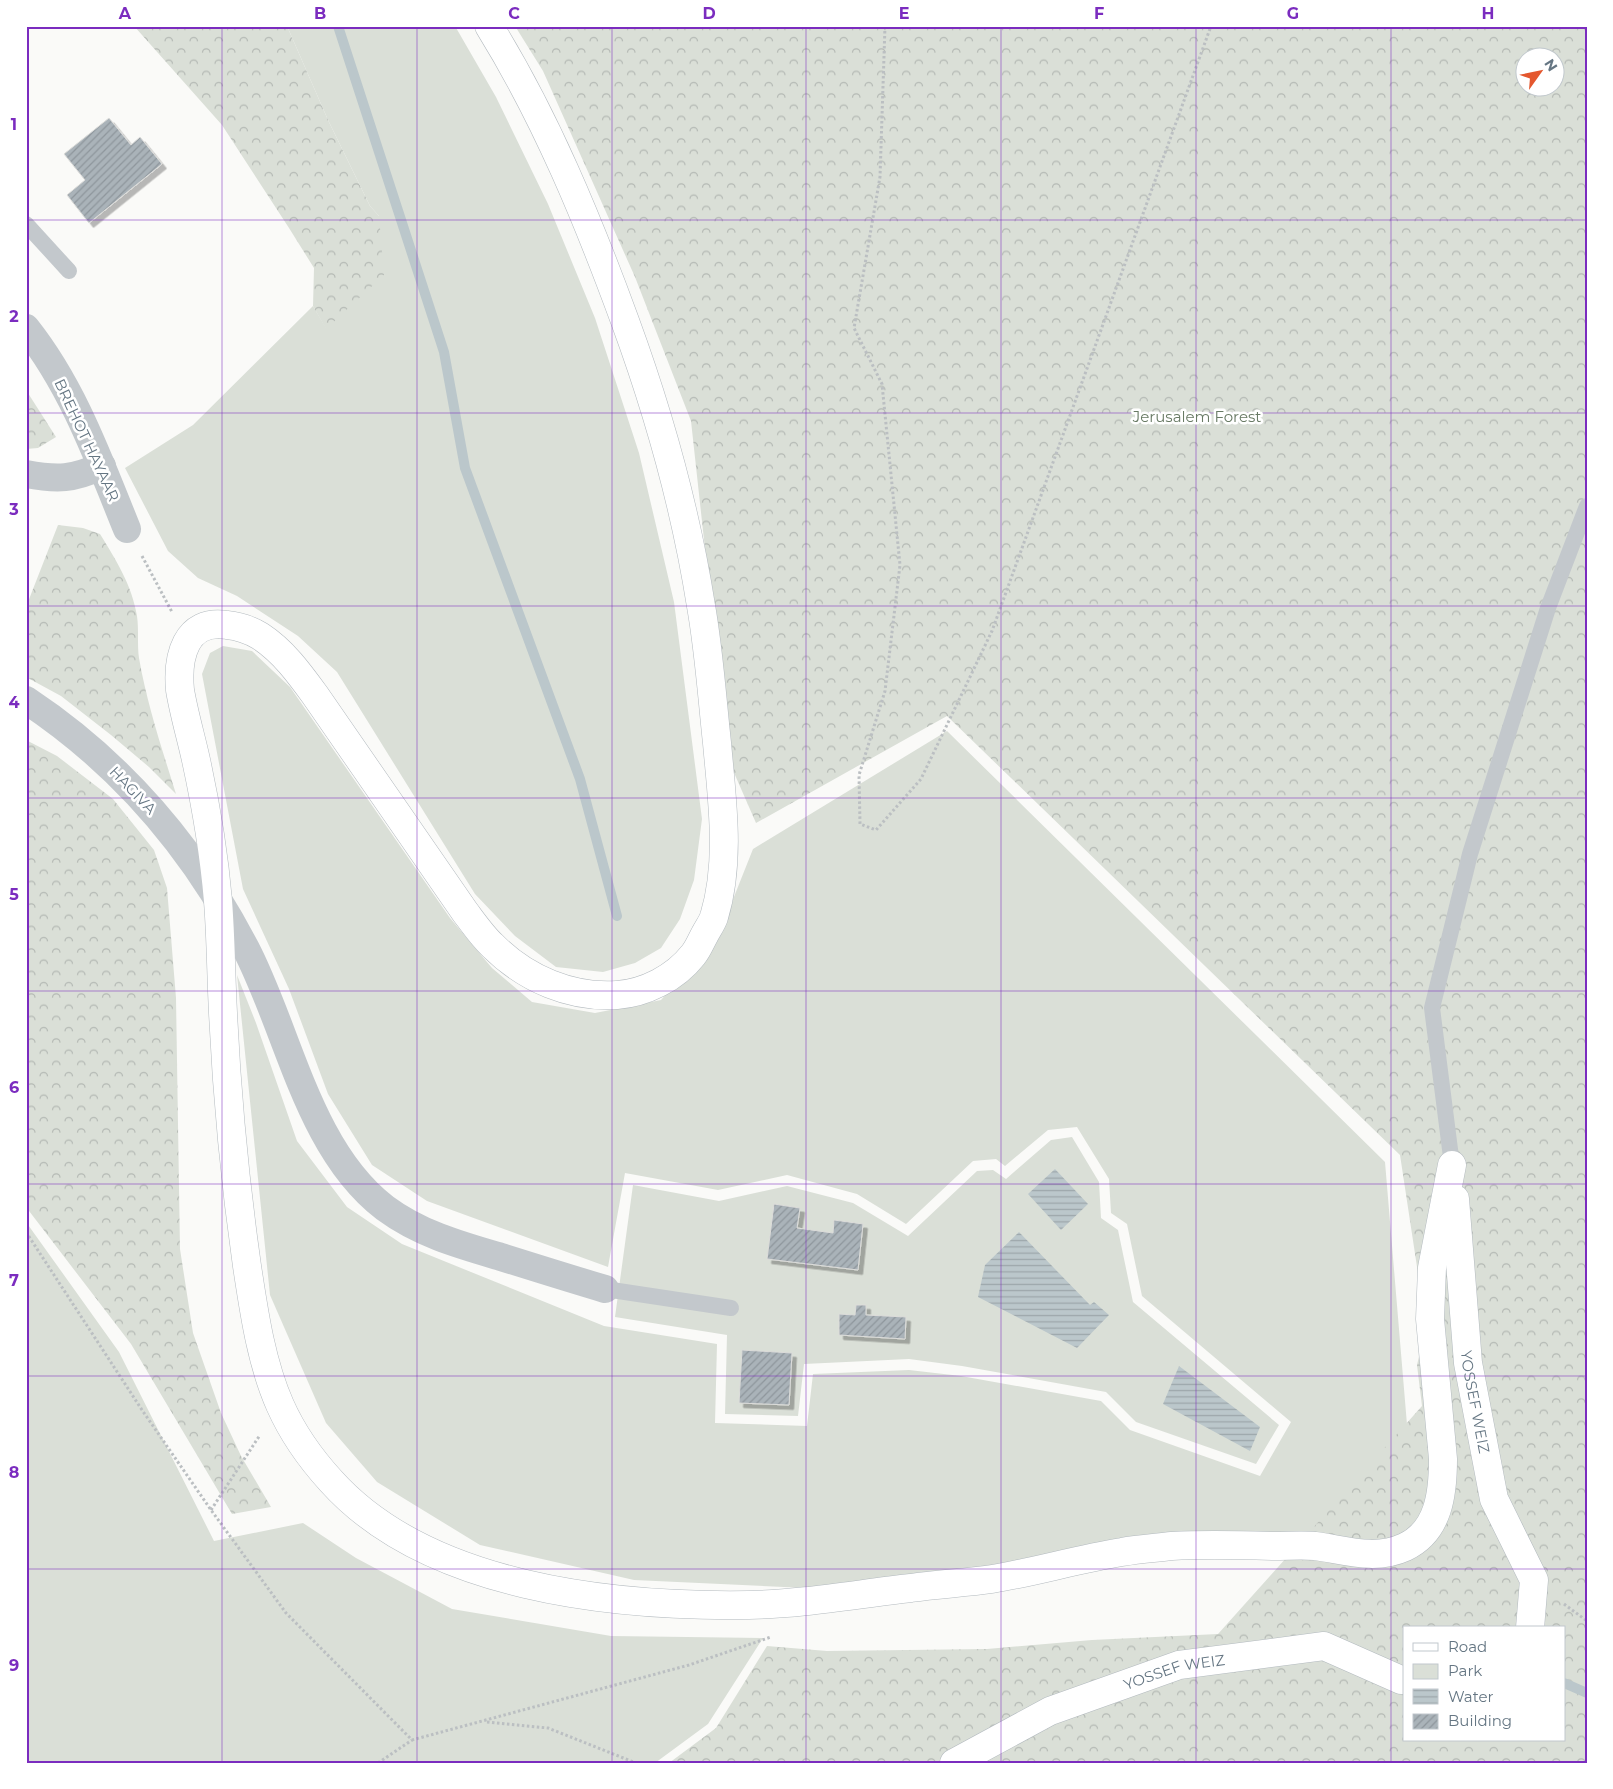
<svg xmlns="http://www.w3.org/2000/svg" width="1613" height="1789" viewBox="0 0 1613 1789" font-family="Montserrat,sans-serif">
  <defs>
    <pattern id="forest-crowns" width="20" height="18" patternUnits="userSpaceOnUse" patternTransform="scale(1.25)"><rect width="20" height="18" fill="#dadfd7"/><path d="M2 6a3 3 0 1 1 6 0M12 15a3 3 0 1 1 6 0" fill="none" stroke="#b4b9b4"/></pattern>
    <pattern id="water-rules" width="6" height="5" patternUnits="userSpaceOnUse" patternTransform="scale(1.25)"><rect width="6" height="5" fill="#bbc7cb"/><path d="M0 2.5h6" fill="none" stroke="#9ca6aa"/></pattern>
    <pattern id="building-hatch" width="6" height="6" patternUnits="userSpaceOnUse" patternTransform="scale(1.25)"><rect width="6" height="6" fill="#aab3b9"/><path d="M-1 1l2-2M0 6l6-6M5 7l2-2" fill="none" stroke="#8e969c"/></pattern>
    <filter id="shadow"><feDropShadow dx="4.5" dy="4.5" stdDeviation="0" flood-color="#0004"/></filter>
  </defs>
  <rect width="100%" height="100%" fill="#fafaf8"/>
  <g fill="#dadfd7">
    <polygon points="287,26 455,26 496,97 548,204 595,318 639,453 674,602 702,819 694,880 680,919 661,948 635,963 603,972 556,967 515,936 475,894 337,672 298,636 237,596 198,578 168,551 125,468 193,425 313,306 326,328 379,216 370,206 328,120"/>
    <polygon points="223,646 252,651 290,687 450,918 492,968 532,1002 595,1013 661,1000 718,937 753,849 947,731 1385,1162 1417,1544 1187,1544 828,1589 634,1580 480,1545 377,1482 326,1423 270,1295 237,975 256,1023 297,1141 347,1207 402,1244 604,1326 717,1344 715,1423 807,1426 813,1374 909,1370 961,1376 1101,1401 1130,1430 1260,1476 1291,1422 1142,1296 1127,1224 1111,1213 1109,1179 1077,1127 1048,1130 1005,1166 996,1159 973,1161 906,1224 857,1194 787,1175 718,1190 625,1173 608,1267 427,1201 372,1165 328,1094 289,989 243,889 202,674 210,653"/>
    <polygon points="1072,1137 1099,1182 1101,1218 1118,1230 1133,1302 1279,1425 1256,1464 1136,1422 1106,1392 962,1366 909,1359 804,1364 798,1416 725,1414 727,1335 615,1317 633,1185 719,1201 787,1186 853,1203 908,1236 977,1171 993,1170 1006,1179 1051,1140"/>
    <polygon points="26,1222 119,1352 214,1541 303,1523 356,1558 452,1609 611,1636 763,1638 708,1724 655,1763 26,1763"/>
  </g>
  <g fill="url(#forest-crowns)" fill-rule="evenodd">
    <polygon points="134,26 287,26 328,120 370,206 379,216 384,275 326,329 313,306 314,268 289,228 222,125"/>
    <path d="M515 26H1587V1763H669L716 1728 767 1646 827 1651 987 1649 1092 1640 1218 1634 1422 1406 1417 1365 1426 1326 1400 1155 947 716 756 823 728 759 691 421 635 277 543 71ZM1526 58H1556V88H1526ZM1404 1628H1564V1740H1404Z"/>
    <polygon points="26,390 56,437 38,448 26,449"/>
    <path d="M58 525 83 528 100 534C116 560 132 585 137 616 139 630 137 645 139 658 147 704 162 749 176 794L149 767 111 735 61 696 26 677V607Z"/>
    <polygon points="26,740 57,756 113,799 154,850 167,888 176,998 180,1249 193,1333 221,1413 241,1456 271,1507 232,1514 131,1344 26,1207"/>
  </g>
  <g fill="url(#water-rules)">
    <polygon points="1055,1169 1088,1204 1061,1230 1028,1194"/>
    <polygon points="1019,1232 1090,1305 1094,1302 1109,1315 1077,1348 978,1297 985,1265"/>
    <polygon points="1179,1366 1260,1427 1250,1451 1163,1404"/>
  </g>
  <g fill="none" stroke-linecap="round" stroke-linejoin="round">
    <g stroke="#bbc7cb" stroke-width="10">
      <polyline points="338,26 444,352 465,468 580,779 617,916"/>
      <polyline points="1564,1683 1587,1693"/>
    </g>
  </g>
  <g fill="url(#building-hatch)" stroke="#dcdcda" filter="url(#shadow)">
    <polygon points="109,118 131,145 140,137 162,164 89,223 67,195 85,180 64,154"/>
    <polygon points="774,1204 800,1208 797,1228 833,1233 834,1220 863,1224 858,1270 767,1259"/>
    <polygon points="856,1305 866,1305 866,1315 906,1317 905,1339 839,1335 839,1314 855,1315"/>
    <polygon points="742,1350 792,1353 789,1405 739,1403"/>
  </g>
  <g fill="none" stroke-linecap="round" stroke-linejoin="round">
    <defs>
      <g id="secondary">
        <path d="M489 26C546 118 588 220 625 321 658 411 686 511 701 606 709 651 712 697 717 743 722 800 731 861 714 917 712 923 708 928 705 934 701 941 698 949 693 955 675 978 645 993 617 995 571 998 526 979 493 946 483 937 474 924 465 912L315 695C299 673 283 651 260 636 250 630 238 626 227 625 185 618 177 658 180 690 184 714 191 737 196 760 206 806 214 854 218 901 221 938 221 976 223 1013 227 1097 235 1182 247 1266 254 1312 261 1362 280 1405 292 1432 310 1458 331 1481 427 1588 613 1607 749 1605 803 1604 857 1594 911 1588 938 1584 965 1583 992 1579 1035 1572 1078 1559 1122 1552 1138 1549 1155 1548 1172 1546 1206 1544 1240 1545 1274 1546 1288 1546 1302 1545 1315 1546 1345 1550 1375 1561 1405 1547 1439 1531 1443 1493 1443 1459L1430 1319 1432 1268 1452 1165"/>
        <path id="s1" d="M1455 1199 1468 1363 1494 1499 1534 1580 1530 1628"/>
        <path id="s2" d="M954 1763 1050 1711 1179 1665 1324 1646 1401 1680H1404"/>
      </g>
    </defs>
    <use href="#secondary" stroke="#b3babf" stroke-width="29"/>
    <g stroke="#bbbfc2" stroke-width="3" stroke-dasharray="2.5 2.5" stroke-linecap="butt">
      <polyline points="885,26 880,177 854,328 882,384 900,565 885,691 859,775 860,824 876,830 921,779 992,631 1211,26"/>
      <polyline points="142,556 172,612"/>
      <polyline points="26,1232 142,1410 211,1510 286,1613 412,1740 689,1665 771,1637"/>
      <polyline points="211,1510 260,1435"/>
      <polyline points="1564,1604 1587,1621"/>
      <polyline points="487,1722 548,1728 636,1763"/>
      <polyline points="378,1763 412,1740"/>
    </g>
    <g stroke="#c3c8cc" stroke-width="16">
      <polyline points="26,224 69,271"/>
      <polyline points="1452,1165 1432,1008 1470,854 1548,608 1587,506"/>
      <polyline points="605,1289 731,1308"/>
    </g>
    <g stroke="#c3c8cc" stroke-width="28">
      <path d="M26 328C73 387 99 460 127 529"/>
      <path d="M26 474C58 480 73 479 102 466"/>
      <path d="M26 700C121 763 194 849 246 949 289 1032 308 1149 385 1208 420 1234 460 1245 501 1257 536 1268 571 1279 605 1289"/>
    </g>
    <use href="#secondary" stroke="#fff" stroke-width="28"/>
  </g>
  <path fill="none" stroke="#7b2cbf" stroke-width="1" stroke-opacity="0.55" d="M222 26V1763M417 26V1763M612 26V1763M806 26V1763M1001 26V1763M1196 26V1763M1391 26V1763M26 220H1587M26 413H1587M26 606H1587M26 798H1587M26 991H1587M26 1184H1587M26 1376H1587M26 1569H1587"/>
  <g text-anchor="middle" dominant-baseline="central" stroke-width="5" stroke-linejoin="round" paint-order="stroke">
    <g font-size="15" fill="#687a64" stroke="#fff">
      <text x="1197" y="416">Jerusalem Forest</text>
    </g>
    <g font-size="15" fill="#657683" stroke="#fff">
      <text transform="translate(87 440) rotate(65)">BREHOT HAYAAR</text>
      <text transform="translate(133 790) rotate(46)">HAGIVA</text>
      <text stroke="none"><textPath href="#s1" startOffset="204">YOSSEF WEIZ</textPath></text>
      <text stroke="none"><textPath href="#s2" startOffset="240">YOSSEF WEIZ</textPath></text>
    </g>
  </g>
  <rect width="1613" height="1789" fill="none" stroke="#ffffff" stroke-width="55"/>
  <rect x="1403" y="1626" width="162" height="115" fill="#ffffff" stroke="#c1c8cd"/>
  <rect x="1413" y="1643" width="25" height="8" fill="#ffffff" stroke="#c1c8cd"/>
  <text x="1448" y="1652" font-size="15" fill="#657683">Road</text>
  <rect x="1413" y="1664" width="25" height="15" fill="#dadfd7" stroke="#c1c8cd"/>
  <text x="1448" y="1676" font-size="15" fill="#657683">Park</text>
  <rect x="1413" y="1689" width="25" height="15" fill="url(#water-rules)" stroke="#c1c8cd"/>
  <text x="1448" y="1702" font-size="15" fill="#657683">Water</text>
  <rect x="1413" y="1714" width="25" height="15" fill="url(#building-hatch)" stroke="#c1c8cd"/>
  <text x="1448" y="1726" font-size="15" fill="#657683">Building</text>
  <g transform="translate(1540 72) rotate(57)"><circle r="24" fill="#ffffff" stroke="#c1c8cd"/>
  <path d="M0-4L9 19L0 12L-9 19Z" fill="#e4572e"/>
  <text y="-8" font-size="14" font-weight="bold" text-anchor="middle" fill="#657683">N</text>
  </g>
  <rect x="28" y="28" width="1558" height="1734" fill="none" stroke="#7b2cbf" stroke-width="2"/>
  <g font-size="16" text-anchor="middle" font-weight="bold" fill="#7b2cbf">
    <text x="125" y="19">A</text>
    <text x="320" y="19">B</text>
    <text x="514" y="19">C</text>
    <text x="709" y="19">D</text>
    <text x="904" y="19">E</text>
    <text x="1099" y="19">F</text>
    <text x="1293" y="19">G</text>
    <text x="1488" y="19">H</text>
    <text x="14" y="130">1</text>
    <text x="14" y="322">2</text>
    <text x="14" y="515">3</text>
    <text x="14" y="708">4</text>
    <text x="14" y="900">5</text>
    <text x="14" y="1093">6</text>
    <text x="14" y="1286">7</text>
    <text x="14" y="1478">8</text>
    <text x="14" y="1671">9</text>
  </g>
</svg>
